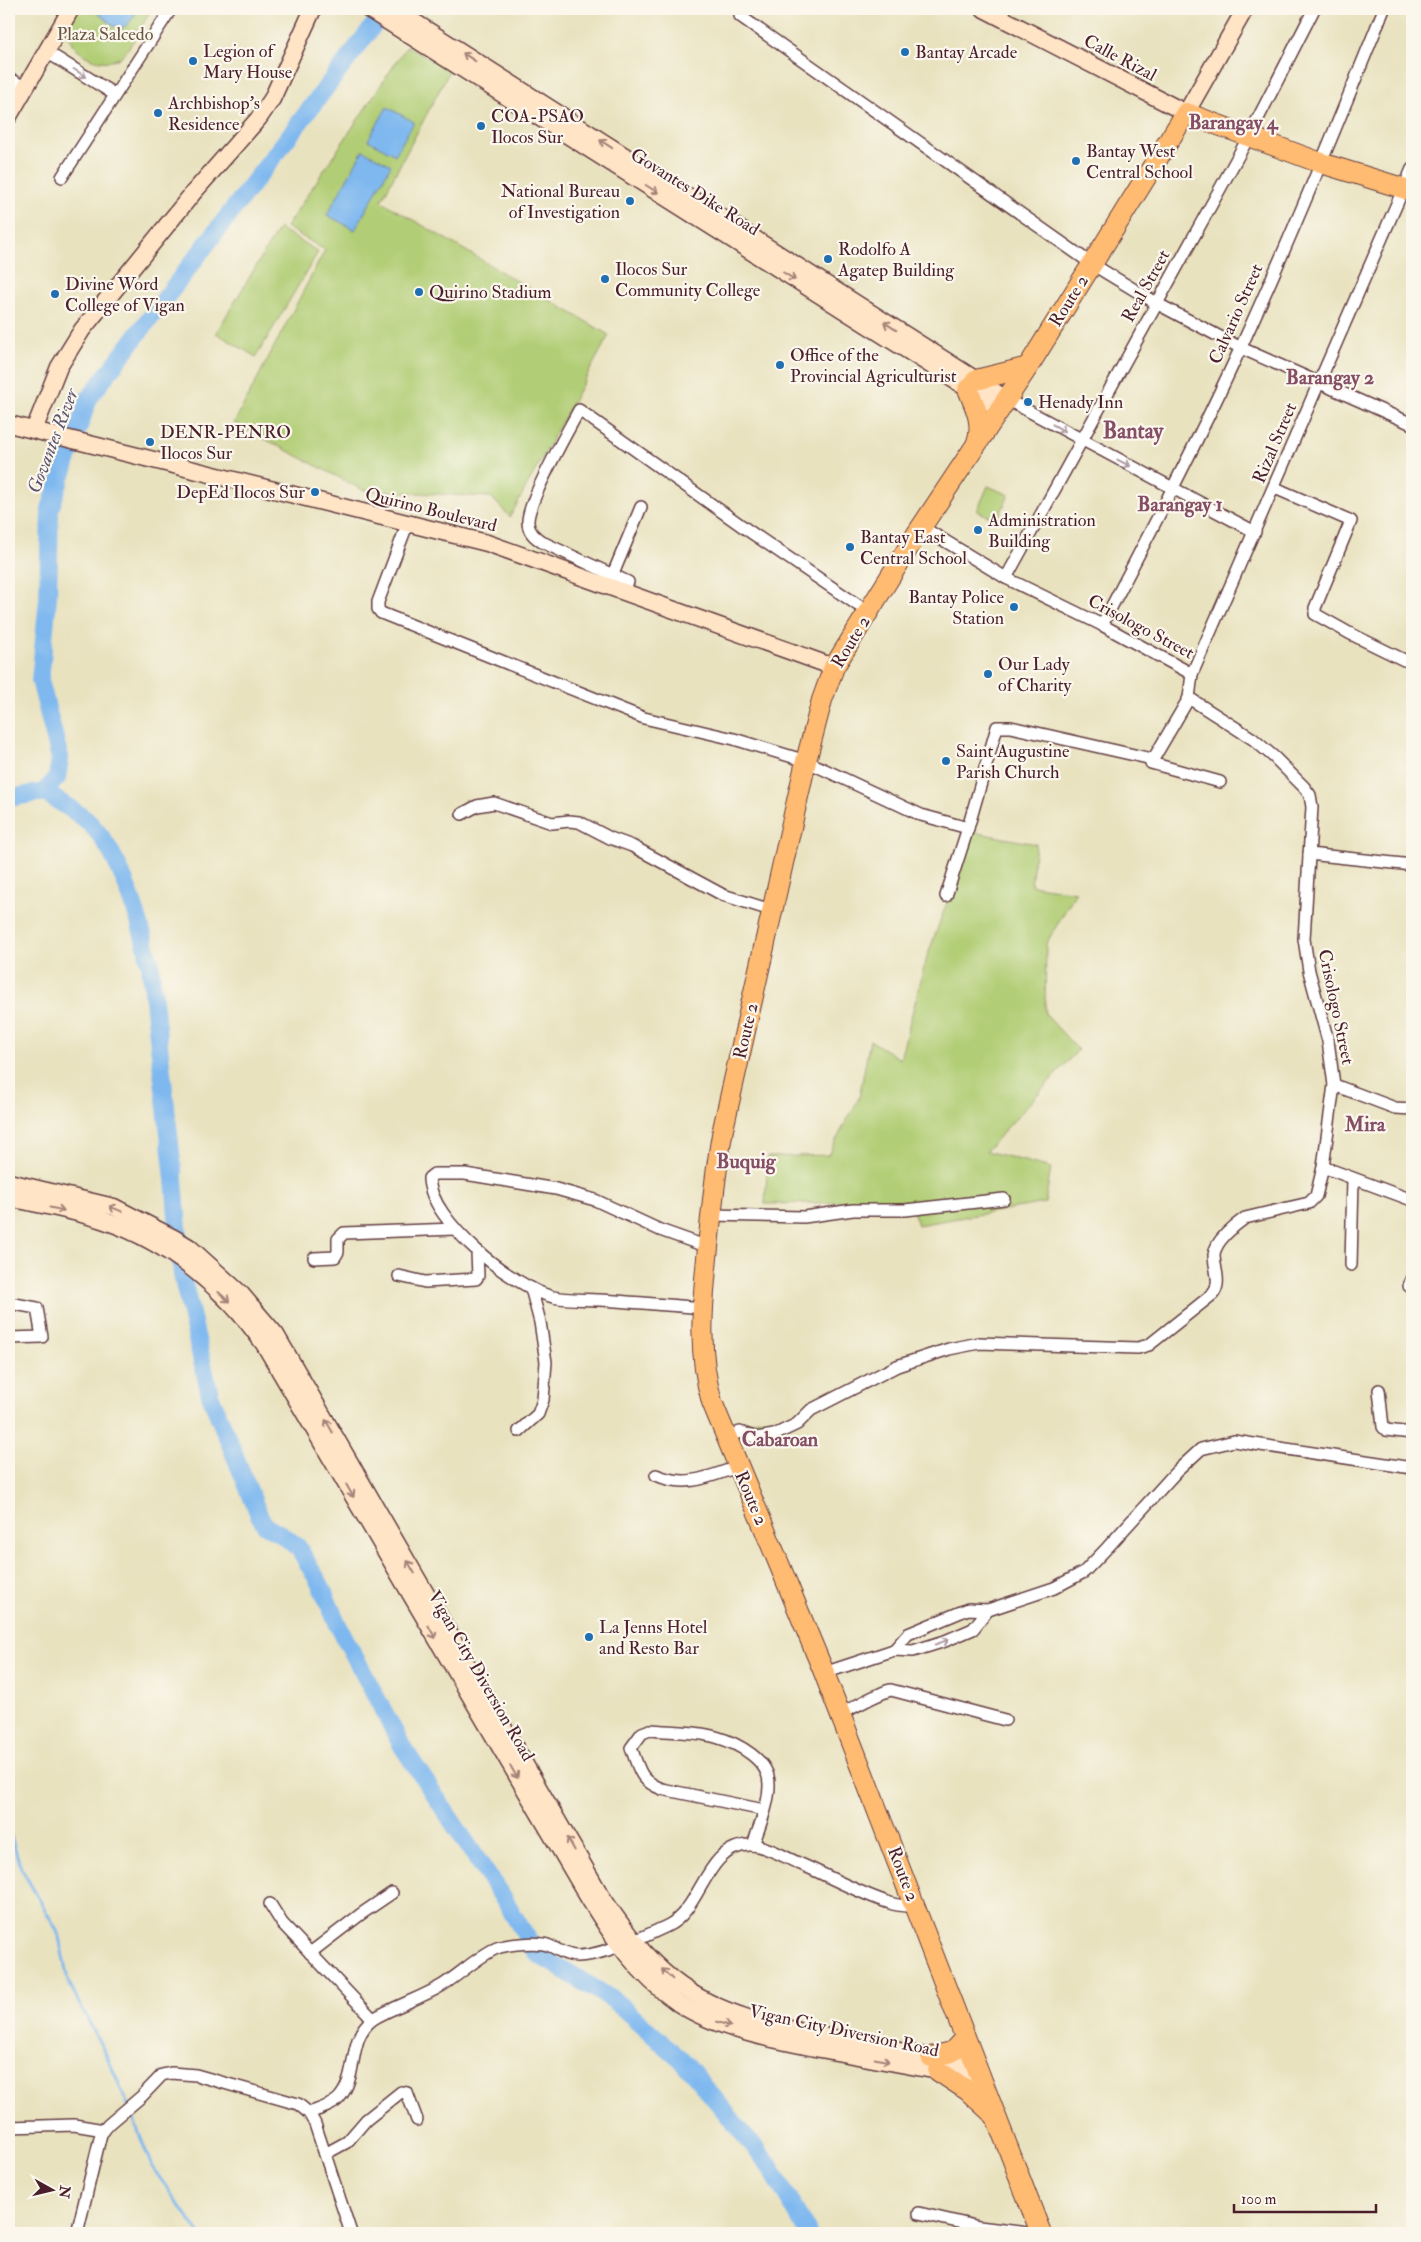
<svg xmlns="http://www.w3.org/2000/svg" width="1421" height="2242" viewBox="0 0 1421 2242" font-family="'IM FELL Double Pica',serif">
  <rect width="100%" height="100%" fill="#fbf7ec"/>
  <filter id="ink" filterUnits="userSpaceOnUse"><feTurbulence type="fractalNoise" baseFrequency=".02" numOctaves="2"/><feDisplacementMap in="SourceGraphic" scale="10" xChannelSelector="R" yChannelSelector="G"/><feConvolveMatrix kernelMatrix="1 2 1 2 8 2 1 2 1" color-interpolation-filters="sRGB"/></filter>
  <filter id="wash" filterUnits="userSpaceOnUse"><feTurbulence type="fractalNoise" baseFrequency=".0096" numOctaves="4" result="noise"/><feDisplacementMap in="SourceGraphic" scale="20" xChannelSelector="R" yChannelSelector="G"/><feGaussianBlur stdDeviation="1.12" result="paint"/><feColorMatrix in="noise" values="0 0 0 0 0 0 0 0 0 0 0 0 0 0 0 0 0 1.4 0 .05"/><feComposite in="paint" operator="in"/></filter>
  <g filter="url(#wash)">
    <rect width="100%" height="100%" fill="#e9e2bf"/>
    <g fill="#b1cd74" stroke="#7e7650">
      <path d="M77 9H151C144 21 130 51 119 58 100 69 68 52 68 30 68 23 74 15 77 9Z"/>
      <polygon points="407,46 450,70 381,201 609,335 510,517 491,497 363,490 234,423 325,250 286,227"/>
      <polygon points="279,228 318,252 256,357 216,333"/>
      <polygon points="988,486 1009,495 997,520 977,511"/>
      <polygon points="973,832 1036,844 1031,885 1076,892 1046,944 1045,1014 1078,1050 986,1151 1051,1168 1045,1203 918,1225 911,1206 853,1202 765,1204 768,1157 828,1155 859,1098 870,1040 900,1059 927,957"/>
      <polygon points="761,1418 766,1435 744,1442 738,1426"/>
    </g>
    <g fill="#7eb8ef" stroke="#646c8d">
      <polygon points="93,9 139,9 128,24 122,28 114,26"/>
      <polygon points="387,107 414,122 395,155 368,140"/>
      <polygon points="363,150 391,165 355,230 327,215"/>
    </g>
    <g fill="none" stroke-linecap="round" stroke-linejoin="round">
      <g stroke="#7eb8ef" stroke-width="3">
        <polyline points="9,1830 21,1868 58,1932 68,1981 110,2063 128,2105"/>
        <polyline points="130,2110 152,2167 199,2233"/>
      </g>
      <g stroke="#7eb8ef" stroke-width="18">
        <path d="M44 792C57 801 73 809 85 819 119 847 141 922 150 964L174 1179 182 1275 210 1395 259 1515 265 1525 281 1534 298 1547 320 1584 339 1627 402 1746 507 1904 536 1953 615 2001 685 2063 769 2165 808 2233"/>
        <polyline points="9,798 44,792 57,778 60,759 40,680 48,598 50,509 89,398 386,9"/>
      </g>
    </g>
  </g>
  <g filter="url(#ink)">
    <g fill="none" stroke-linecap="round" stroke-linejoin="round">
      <defs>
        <g id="street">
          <polyline points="744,9 740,16 1092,264 1156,303 1241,348 1412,424"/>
          <polyline points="47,52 114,94"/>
          <polyline points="9,78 25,88"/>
          <polyline points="62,177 171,9"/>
          <polyline points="1006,399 1255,532"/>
          <polyline points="1275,488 1351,521 1315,608 1315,614 1349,633 1404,660"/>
          <polyline points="407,525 378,602 378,609 381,613 644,718 734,739 806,761 921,815 968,828"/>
          <polyline points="613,574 641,507"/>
          <polyline points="1006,578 1248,138 1314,9"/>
          <path d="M628 582 542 542C535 537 528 532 528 522 527 502 568 431 579 410L749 531 868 612"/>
          <path d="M1102 625C1150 533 1198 441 1241 347 1292 236 1338 122 1384 9"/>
          <polyline points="1192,674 1412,169"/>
          <polyline points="1189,698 1151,763 1220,782"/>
          <polyline points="462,814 477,806 494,803 552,823 569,821 579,822 610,838 632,846 723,895 774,911"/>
          <polyline points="1309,854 1412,865"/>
          <polyline points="946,896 968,828 997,727 1011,727 1152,759"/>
          <polyline points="1334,1085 1395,1108 1412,1109"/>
          <polyline points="1323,1167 1412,1200"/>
          <polyline points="710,1215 804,1217 853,1210 905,1210 1004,1199"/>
          <polyline points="314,1258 335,1257 338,1252 338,1239 344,1233 455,1229"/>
          <polyline points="1351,1265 1353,1179"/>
          <polyline points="399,1276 425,1282 476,1279 478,1276 477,1252"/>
          <polyline points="1409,1286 1412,1277"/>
          <polyline points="9,1303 37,1308 42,1337 9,1338"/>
          <path d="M702 1308C668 1305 633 1302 599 1300 584 1299 567 1300 553 1297 514 1287 430 1222 429 1178L434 1174H465L556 1189 595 1200 660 1230 708 1247"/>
          <polyline points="1379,1390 1383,1427 1386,1430 1412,1433"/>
          <polyline points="519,1431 538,1414 543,1400 546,1362 540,1322 531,1288"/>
          <path d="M726 1437 740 1432 757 1438 774 1435 797 1424 811 1410 897 1366 949 1349 979 1343 1138 1348 1149 1345 1213 1294C1222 1283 1214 1268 1214 1255 1215 1241 1235 1225 1245 1218L1309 1203 1316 1196 1323 1167 1334 1085 1328 1041 1309 971 1304 939 1312 807 1310 795 1304 787 1274 757 1253 739 1189 698 1192 674 1102 625 1006 578 922 527"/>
          <path d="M656 1475C686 1488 708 1477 737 1467"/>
          <polyline points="894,1650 908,1634 968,1609 988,1610 1054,1588 1084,1572 1107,1548 1176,1472 1201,1449 1234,1441 1412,1468"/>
          <polyline points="824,1673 894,1650 913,1651 945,1641 973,1629 988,1610"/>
          <path d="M840 1714C853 1708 880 1692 891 1690L1005 1720"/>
          <path d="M753 1845C759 1827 769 1805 769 1785 770 1760 737 1743 716 1737 695 1731 671 1732 650 1730L642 1733 631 1748C640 1770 639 1780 662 1789L764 1810"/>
          <polyline points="270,1904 282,1923 373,2019"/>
          <polyline points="310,1953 361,1914 392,1893"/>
          <path d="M309 2113C319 2109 333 2106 340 2097 359 2074 347 2038 373 2019 395 2006 419 1999 441 1986 458 1976 481 1954 497 1948 508 1944 539 1941 550 1946 559 1950 566 1956 577 1956 600 1956 645 1937 667 1926 703 1909 704 1846 750 1845 764 1845 783 1856 796 1862 827 1875 858 1893 890 1903 898 1906 907 1906 916 1907"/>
          <polyline points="9,2127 74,2125 104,2130"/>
          <polyline points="325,2154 347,2142 366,2120 401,2092 407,2093 417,2120"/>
          <polyline points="919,2213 979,2227 1027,2233"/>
          <polyline points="77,2233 101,2134 108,2125 142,2096 162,2075 171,2073 196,2075 298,2104 309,2113 315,2124 351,2233"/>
        </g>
        <g id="secondary">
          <polyline points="368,9 1000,409"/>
          <polyline points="394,9 1006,399"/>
          <polyline points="984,9 1186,113 1245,9"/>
          <polyline points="9,116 71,9"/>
          <polyline points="9,424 487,543 834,667"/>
          <polyline points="34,430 59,367 82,330 193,193 259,118 272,99 313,9"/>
          <path d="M9 1182 114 1207 174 1238 189 1247 241 1294 276 1335 600 1894C622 1927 642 1955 673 1980 723 2020 793 2030 854 2042 895 2050 936 2058 977 2067"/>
          <path d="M9 1198C41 1205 74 1210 105 1221 170 1243 225 1289 264 1344L588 1897C613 1938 638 1975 678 2003 722 2032 785 2042 836 2052 884 2061 933 2070 981 2079"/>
        </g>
        <g id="highway">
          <polyline points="976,380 1028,367"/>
          <path d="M968 389C975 407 984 423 977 442"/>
          <polyline points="931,2057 952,2052 965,2038"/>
          <polyline points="938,2071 967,2090 992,2113"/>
          <path d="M1041 2233 823 1670 712 1402C698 1354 702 1308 707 1258 711 1215 715 1172 723 1129L806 761 822 700 834 667 918 532 1028 367 1186 113 1321 163 1412 191"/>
        </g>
      </defs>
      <use href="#street" stroke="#623c41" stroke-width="14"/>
      <use href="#secondary" stroke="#623c41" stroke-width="19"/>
      <use href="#highway" stroke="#623c41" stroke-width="22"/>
      <use href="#street" stroke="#fff" stroke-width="11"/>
      <use href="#secondary" stroke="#ffe4c6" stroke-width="16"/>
      <use href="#highway" stroke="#ffbb71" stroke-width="20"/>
    </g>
    <defs><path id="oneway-shaft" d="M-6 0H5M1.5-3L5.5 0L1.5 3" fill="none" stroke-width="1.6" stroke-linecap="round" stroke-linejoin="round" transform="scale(1.25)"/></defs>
    <g stroke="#a48278">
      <use href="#oneway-shaft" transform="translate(469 57) rotate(-147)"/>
      <use href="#oneway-shaft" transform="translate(606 144) rotate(-147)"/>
      <use href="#oneway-shaft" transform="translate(652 189) rotate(32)"/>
      <use href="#oneway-shaft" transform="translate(789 276) rotate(32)"/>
      <use href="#oneway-shaft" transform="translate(890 326) rotate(-147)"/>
      <use href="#oneway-shaft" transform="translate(57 1209) rotate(12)"/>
      <use href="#oneway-shaft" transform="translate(116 1209) rotate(-157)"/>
      <use href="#oneway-shaft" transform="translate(224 1297) rotate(42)"/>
      <use href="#oneway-shaft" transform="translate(329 1426) rotate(-120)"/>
      <use href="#oneway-shaft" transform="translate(350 1491) rotate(60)"/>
      <use href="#oneway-shaft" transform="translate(411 1567) rotate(-120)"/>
      <use href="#oneway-shaft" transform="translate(432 1632) rotate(60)"/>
      <use href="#oneway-shaft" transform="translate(514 1772) rotate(60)"/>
      <use href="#oneway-shaft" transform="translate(571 1844) rotate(-120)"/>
      <use href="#oneway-shaft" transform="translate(667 1974) rotate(-136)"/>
      <use href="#oneway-shaft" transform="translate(724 2024) rotate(18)"/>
      <use href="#oneway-shaft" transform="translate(882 2060) rotate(11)"/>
    </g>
    <g stroke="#ae9aa0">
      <use href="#oneway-shaft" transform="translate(80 73) rotate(32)"/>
      <use href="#oneway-shaft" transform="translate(1059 428) rotate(29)"/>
      <use href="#oneway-shaft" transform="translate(1124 463) rotate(27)"/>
      <use href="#oneway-shaft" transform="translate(942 1642) rotate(-20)"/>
    </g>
  </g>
  <g fill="#1f6fb2" stroke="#fbf7ec" stroke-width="2">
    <circle cx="905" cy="52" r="5"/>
    <circle cx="193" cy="61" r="5"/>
    <circle cx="158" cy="113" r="5"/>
    <circle cx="481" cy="126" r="5"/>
    <circle cx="1076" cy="161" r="5"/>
    <circle cx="630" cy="201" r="5"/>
    <circle cx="828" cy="259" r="5"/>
    <circle cx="605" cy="279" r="5"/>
    <circle cx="419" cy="292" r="5"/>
    <circle cx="55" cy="294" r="5"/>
    <circle cx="780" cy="365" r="5"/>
    <circle cx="1028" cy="402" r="5"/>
    <circle cx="150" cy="442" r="5"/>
    <circle cx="315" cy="492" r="5"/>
    <circle cx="978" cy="530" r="5"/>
    <circle cx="850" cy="547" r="5"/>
    <circle cx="1014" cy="607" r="5"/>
    <circle cx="988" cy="674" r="5"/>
    <circle cx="946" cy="761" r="5"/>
    <circle cx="589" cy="1637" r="5"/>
  </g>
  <g text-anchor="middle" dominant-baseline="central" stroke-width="4.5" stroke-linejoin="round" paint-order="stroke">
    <g font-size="18" fill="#695341" stroke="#fbf7ec">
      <text x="105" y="34">Plaza Salcedo</text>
    </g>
    <g font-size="18" fill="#4a1f2b" stroke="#fbf7ec" text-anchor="start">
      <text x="203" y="51">Legion of<tspan x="203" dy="21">Mary House</tspan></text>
      <text x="915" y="52">Bantay Arcade</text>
      <text x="168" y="103">Archbishop's<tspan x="168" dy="21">Residence</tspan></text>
      <text x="491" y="116">COA-PSAO<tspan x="491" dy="21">Ilocos Sur</tspan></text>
      <text x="1086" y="151">Bantay West<tspan x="1086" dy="21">Central School</tspan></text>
      <text x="620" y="191" text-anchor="end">National Bureau<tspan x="620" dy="21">of Investigation</tspan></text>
      <text x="838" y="249">Rodolfo A<tspan x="838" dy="21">Agatep Building</tspan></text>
      <text x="615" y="269">Ilocos Sur<tspan x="615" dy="21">Community College</tspan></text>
      <text x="65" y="284">Divine Word<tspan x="65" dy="21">College of Vigan</tspan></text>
      <text x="429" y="292">Quirino Stadium</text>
      <text x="790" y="355">Office of the<tspan x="790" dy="21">Provincial Agriculturist</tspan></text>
      <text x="1038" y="402">Henady Inn</text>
      <text x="160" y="432">DENR-PENRO<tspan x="160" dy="21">Ilocos Sur</tspan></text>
      <text x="305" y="492" text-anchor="end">DepEd Ilocos Sur</text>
      <text x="988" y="520">Administration<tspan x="988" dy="21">Building</tspan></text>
      <text x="860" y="537">Bantay East<tspan x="860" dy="21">Central School</tspan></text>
      <text x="1004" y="597" text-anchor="end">Bantay Police<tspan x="1004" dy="21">Station</tspan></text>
      <text x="998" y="664">Our Lady<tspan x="998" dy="21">of Charity</tspan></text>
      <text x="956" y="751">Saint Augustine<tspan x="956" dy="21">Parish Church</tspan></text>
      <text x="599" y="1627">La Jenns Hotel<tspan x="599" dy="21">and Resto Bar</tspan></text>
    </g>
    <g font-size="18" fill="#4a1f2b" stroke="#fbf7ec">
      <text transform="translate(1120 58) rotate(28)">Calle Rizal</text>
      <text transform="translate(695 192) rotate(32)">Govantes Dike Road</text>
      <text transform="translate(1146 286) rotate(-61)">Real Street</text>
      <text transform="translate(1069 301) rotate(-58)">Route 2</text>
      <text transform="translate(1236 314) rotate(-66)">Calvario Street</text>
      <text transform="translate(1275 443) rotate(-67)">Rizal Street</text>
      <text transform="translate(431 510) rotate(14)">Quirino Boulevard</text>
      <text transform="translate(1141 627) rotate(28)">Crisologo Street</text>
      <text transform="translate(851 642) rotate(-59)">Route 2</text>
      <text transform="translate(1336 1007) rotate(78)">Crisologo Street</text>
      <text transform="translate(746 1031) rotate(-77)">Route 2</text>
      <text transform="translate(751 1498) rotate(67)">Route 2</text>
      <text transform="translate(481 1676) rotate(60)">Vigan City Diversion Road</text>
      <text transform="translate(903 1874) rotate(69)">Route 2</text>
      <text transform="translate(844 2031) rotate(12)">Vigan City Diversion Road</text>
    </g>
    <g font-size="19" font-style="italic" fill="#5c5570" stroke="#fbf7ec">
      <text transform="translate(53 441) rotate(-69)">Govantes River</text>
    </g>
    <g font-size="20" font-weight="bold" fill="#844e66" stroke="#fbf7ec">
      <text x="1233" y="122">Barangay 4</text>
      <text x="1330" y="377">Barangay 2</text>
      <text x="1180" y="504">Barangay 1</text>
      <text x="1365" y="1124">Mira</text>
      <text x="746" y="1161">Buquig</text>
      <text x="780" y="1439">Cabaroan</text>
    </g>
    <g font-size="22" font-weight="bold" fill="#844e66" stroke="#fbf7ec">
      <text x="1133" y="431">Bantay</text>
    </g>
  </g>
  <rect width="1421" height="2242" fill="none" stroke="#fbf7ec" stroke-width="30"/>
  <g transform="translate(52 2190) rotate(98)" stroke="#fbf7ec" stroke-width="4" paint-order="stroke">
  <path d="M0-4L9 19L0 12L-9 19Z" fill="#4a1f2b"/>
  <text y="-8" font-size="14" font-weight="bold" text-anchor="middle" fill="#4a1f2b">N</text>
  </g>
  <path d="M1234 2204v8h142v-8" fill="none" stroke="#4a1f2b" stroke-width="2.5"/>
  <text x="1241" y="2204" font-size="15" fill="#4a1f2b" stroke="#fbf7ec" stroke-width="4" paint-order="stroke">100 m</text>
</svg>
